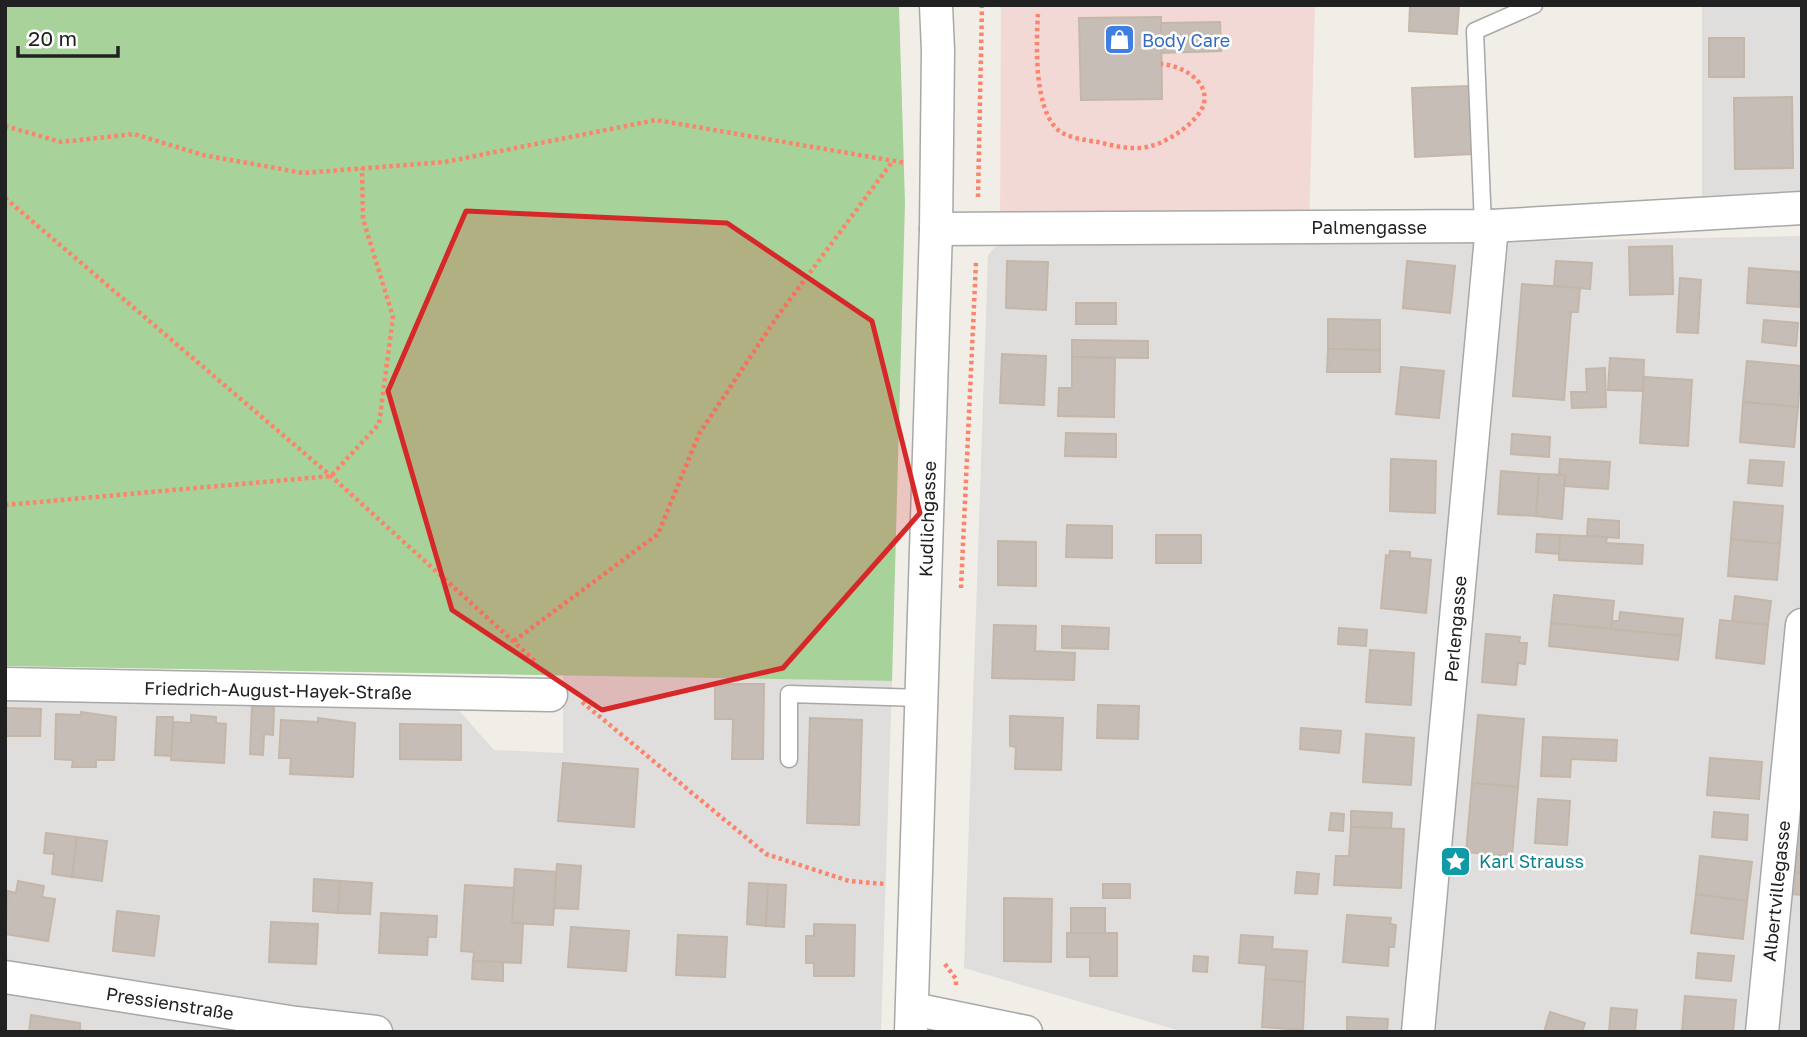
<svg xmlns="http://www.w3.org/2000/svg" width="1807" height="1037" viewBox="0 0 1807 1037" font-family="'Golos Text',sans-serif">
  <rect width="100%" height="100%" fill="#f1eee7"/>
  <g fill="#dfdedd">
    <polygon points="1702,5 1802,5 1802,191 1702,196"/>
    <polygon points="1802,236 1802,1032 1184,1032 964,968 988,255 1000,242 1522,241"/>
    <polygon points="563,674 892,681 881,1032 5,1032 5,698 454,705 494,750 563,753"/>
  </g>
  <polygon fill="#f2d9d6" points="1001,5 1315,5 1309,227 1000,228"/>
  <polygon fill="#a7d29a" points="5,5 899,5 905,203 892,681 5,666"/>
  <g fill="#c6beb6" stroke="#c4b6a8" stroke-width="2">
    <polygon points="1410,5 1459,5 1457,34 1409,31"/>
    <polygon points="1161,17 1162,99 1081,100 1079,18"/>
    <polygon points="1220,22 1221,51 1161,53 1161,23"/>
    <rect x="1709" y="38" width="35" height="39"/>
    <polygon points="1469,86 1472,154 1415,157 1412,88"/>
    <polygon points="1792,97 1793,168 1735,169 1734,98"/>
    <polygon points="1672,246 1673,294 1630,295 1629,247"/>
    <polygon points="1007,261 1048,262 1046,310 1006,308"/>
    <polygon points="1407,261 1455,266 1450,313 1403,308"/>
    <polygon points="1556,261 1592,263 1590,289 1554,286"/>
    <polygon points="1749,268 1801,272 1799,307 1747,303"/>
    <polygon points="1680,278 1701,280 1698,333 1677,332"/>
    <polygon points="1522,284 1580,288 1578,312 1571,312 1564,400 1513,396"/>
    <rect x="1076" y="303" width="40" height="21"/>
    <polygon points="1328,319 1380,320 1380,350 1328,349"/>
    <polygon points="1764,320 1798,323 1796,346 1762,342"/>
    <polygon points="1072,340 1148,341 1148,358 1072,357"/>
    <polygon points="1328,349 1380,350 1380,372 1327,372"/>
    <polygon points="1002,354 1046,356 1044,405 1000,403"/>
    <polygon points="1072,357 1115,358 1114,417 1058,416 1059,388 1072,388"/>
    <polygon points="1610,358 1644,360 1643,391 1608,390"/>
    <polygon points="1747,361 1801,366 1798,407 1743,402"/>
    <polygon points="1401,367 1444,371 1439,418 1396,414"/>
    <polygon points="1605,368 1606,407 1572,408 1571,392 1587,392 1586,369"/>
    <polygon points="1644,377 1692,380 1688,446 1640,443"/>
    <polygon points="1743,402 1798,407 1794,447 1740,442"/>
    <polygon points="1066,433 1116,434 1116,457 1065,456"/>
    <polygon points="1512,434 1550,437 1549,457 1511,454"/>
    <polygon points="1391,459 1436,461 1435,513 1390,511"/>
    <polygon points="1560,459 1610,462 1608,489 1565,486 1565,475 1559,475"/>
    <polygon points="1750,460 1784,462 1782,486 1748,483"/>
    <polygon points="1501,471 1539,474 1536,516 1498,514"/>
    <polygon points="1539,474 1565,475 1562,519 1536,516"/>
    <polygon points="1734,502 1783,506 1780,544 1731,539"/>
    <polygon points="1588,519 1619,521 1619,538 1587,536"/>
    <polygon points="1067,525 1112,526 1112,558 1066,557"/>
    <polygon points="1537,534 1560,535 1559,554 1536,552"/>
    <rect x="1156" y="535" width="45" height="28"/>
    <polygon points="1560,535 1607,537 1606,543 1643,545 1642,564 1559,560"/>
    <polygon points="1731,539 1780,544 1777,580 1728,576"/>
    <polygon points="998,541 1036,542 1036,586 998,585"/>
    <polygon points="1390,551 1410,552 1410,558 1431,560 1426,613 1381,608 1386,555 1389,556"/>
    <polygon points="1554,595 1614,601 1611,629 1551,623"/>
    <polygon points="1735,596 1771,601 1768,625 1732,621"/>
    <polygon points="1620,612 1683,619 1681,636 1611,629 1612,621 1619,621"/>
    <polygon points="1720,620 1768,625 1764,664 1716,658"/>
    <polygon points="1551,623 1681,636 1678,660 1549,646"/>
    <polygon points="994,625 1036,626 1035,651 1075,653 1074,680 992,678"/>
    <polygon points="1062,626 1109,628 1108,649 1062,648"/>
    <polygon points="1339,628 1367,630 1366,646 1338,644"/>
    <polygon points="1486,634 1520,637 1519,643 1527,643 1525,664 1518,663 1516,685 1482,682"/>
    <polygon points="1370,650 1414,653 1411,705 1366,702"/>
    <polygon points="715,684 764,684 763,759 732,759 733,719 715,719"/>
    <polygon points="252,705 274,707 273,735 264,734 263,755 250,754"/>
    <polygon points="1098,705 1139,706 1138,739 1097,738"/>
    <polygon points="5,708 41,709 40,736 5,736"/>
    <polygon points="81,712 116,717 114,760 96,760 96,767 72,767 73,760 55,759 56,714 81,715"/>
    <polygon points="191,715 216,717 216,723 226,724 224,763 171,760 173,722 191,723"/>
    <polygon points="1478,715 1524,719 1518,787 1472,783"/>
    <polygon points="1010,716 1063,718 1061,770 1015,769 1016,747 1010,746"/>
    <polygon points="157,717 173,717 171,756 155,755"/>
    <polygon points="318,718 355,723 353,777 290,774 291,758 279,758 281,720 318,722"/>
    <polygon points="810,718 862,720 859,825 807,823"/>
    <polygon points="400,724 461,725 461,760 400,759"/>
    <polygon points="1301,728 1341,731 1339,753 1300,749"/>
    <polygon points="1366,734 1414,738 1411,785 1363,782"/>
    <polygon points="1543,737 1617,740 1616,761 1571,759 1570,777 1541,776"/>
    <polygon points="1710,758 1762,762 1759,799 1707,795"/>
    <polygon points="563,763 638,769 634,827 558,821"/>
    <polygon points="1472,783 1518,787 1512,856 1466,852"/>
    <polygon points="1538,799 1570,801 1567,845 1535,843"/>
    <polygon points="1799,805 1802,805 1802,855 1795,854"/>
    <polygon points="1351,811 1392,813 1391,828 1351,827"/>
    <polygon points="1714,812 1748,815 1747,840 1712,837"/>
    <polygon points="1331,813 1344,814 1343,831 1329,830"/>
    <polygon points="1351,827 1404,829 1401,888 1334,885 1336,856 1349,856"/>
    <polygon points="46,833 77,837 72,877 52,874 54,854 44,853"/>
    <polygon points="77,837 107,841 102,881 72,877"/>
    <polygon points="1795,854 1802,855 1802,873 1793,872"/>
    <polygon points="1700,856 1752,862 1747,901 1696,894"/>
    <polygon points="557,864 581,866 578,909 554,908"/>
    <polygon points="515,869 556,872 553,925 512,923"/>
    <polygon points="1297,872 1319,874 1317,894 1295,893"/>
    <polygon points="1793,872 1802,873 1802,895 1791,894"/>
    <polygon points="314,879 340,881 338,913 313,911"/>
    <polygon points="18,881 44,886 42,897 55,899 48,941 5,934 8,891 16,893"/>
    <polygon points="340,881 372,883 370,914 338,913"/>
    <polygon points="749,883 768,884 766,926 747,924"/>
    <polygon points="768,884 786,885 784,927 766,926"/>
    <rect x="1103" y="884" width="27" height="14"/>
    <polygon points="465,885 514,888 512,923 523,923 521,963 473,961 474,952 461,951"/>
    <polygon points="1696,894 1747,901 1743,939 1691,933"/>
    <polygon points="1004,898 1052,899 1051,962 1004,961"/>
    <rect x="1071" y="908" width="34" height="25"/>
    <polygon points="117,911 159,916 154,956 113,951"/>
    <polygon points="381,913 437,916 436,937 428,937 427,955 379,953"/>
    <polygon points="1347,915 1391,918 1390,924 1396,925 1394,947 1389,947 1388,966 1343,962"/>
    <polygon points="271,922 318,924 316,964 269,962"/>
    <polygon points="814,924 855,925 854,976 814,976 814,963 806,963 806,936 814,936"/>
    <polygon points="571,927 629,931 626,971 568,967"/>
    <polygon points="1067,933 1117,933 1117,976 1090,976 1090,957 1067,957"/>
    <polygon points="678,935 727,937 725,977 676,975"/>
    <polygon points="1241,935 1273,937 1272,949 1307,951 1305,982 1265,979 1266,965 1239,963"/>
    <polygon points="1698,953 1734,956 1731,981 1696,978"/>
    <polygon points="1194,956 1208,957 1207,972 1193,971"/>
    <polygon points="473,961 503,962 503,981 472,979"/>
    <polygon points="1265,979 1305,982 1303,1030 1262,1027"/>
    <polygon points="1685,996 1736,1000 1733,1032 1682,1032"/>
    <polygon points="1611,1008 1637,1010 1635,1032 1609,1032"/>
    <polygon points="1550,1012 1585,1023 1582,1032 1544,1032"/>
    <polygon points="31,1015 80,1023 80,1030 87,1032 29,1032"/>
    <polygon points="1347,1017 1388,1019 1387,1032 1347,1032"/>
  </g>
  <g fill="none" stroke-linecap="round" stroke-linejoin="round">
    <defs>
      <g id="service">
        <polyline points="1483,226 1475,31 1534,5"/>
        <polyline points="789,759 789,694 922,698"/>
      </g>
      <g id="minor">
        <polyline points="936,229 1492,226 1802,208"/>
        <polyline points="5,684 551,695"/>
        <polyline points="5,977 296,1023 376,1032"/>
        <polyline points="913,1009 1026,1032"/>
        <polyline points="911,1032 936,229 938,51 936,5"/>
        <polyline points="1418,1032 1492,226"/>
        <polyline points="1762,1032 1802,625"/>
      </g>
    </defs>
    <use href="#service" stroke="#a8a8a8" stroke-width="19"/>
    <use href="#minor" stroke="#a8a8a8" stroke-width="35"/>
    <g stroke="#fe836b" stroke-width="4.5" stroke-dasharray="3.5 3.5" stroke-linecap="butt">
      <path d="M1038 14C1036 44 1034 107 1057 129 1066 138 1086 140 1098 142 1115 146 1133 151 1151 146 1168 142 1200 121 1204 103 1209 80 1180 65 1161 64"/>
      <polyline points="5,126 61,142 134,134 203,155 303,173 445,162 656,120 906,163"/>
      <polyline points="978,197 982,5"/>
      <polyline points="5,198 331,476 536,662"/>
      <polyline points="5,505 331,476 379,424 393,317 363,219 362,168"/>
      <polyline points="961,588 976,262"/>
      <polyline points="514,641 658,534 699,434 777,317 892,162"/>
      <polyline points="582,702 766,854 849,881 885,884"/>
      <polyline points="945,964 956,979 956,986"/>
    </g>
    <use href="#service" stroke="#fff" stroke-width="16"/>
    <use href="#minor" stroke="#fff" stroke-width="32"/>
  </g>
  <path fill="#d62828" fill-opacity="0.2" stroke="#d62828" stroke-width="5" stroke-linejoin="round" d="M466 211 727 223 872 321 920 513 783 668 602 710 452 610 388 391Z"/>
  <defs>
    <symbol id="shop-square" viewBox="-11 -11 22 22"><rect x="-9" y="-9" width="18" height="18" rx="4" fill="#3f7fe0" stroke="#fff"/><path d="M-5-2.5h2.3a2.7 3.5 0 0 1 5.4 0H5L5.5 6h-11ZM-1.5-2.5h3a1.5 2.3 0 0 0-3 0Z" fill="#fff"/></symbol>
    <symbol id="sight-square" viewBox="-11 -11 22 22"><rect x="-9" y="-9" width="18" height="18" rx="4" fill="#0f9aa8" stroke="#fff"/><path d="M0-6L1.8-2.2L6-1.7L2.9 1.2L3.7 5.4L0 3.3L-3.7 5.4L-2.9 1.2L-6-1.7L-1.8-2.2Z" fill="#fff"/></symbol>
  </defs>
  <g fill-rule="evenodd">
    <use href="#shop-square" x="1102" y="22" width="35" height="35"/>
    <use href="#sight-square" x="1438" y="844" width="35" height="35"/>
  </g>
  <g text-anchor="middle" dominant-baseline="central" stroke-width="5" stroke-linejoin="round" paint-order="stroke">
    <g font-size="18" fill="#366cbe" stroke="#fff" text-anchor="start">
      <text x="1142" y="40">Body Care</text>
    </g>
    <g font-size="18" fill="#212121" stroke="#fff">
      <text x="1369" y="227">Palmengasse</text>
      <text transform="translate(927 519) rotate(-88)">Kudlichgasse</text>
      <text transform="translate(1455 629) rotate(-85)">Perlengasse</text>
      <text transform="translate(278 690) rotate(1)">Friedrich-August-Hayek-Straße</text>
      <text transform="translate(1776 891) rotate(-84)">Albertvillegasse</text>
      <text transform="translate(170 1003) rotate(9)">Pressienstraße</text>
    </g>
    <g font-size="18" fill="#0d838f" stroke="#fff" text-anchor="start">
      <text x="1479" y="861">Karl Strauss</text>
    </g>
  </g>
  <rect width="1807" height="1037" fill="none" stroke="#212121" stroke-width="14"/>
  <path d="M18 46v10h100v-10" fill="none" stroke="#212121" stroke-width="3.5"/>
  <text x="28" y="46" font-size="21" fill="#212121" stroke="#ffffff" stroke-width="5" paint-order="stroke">20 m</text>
</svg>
